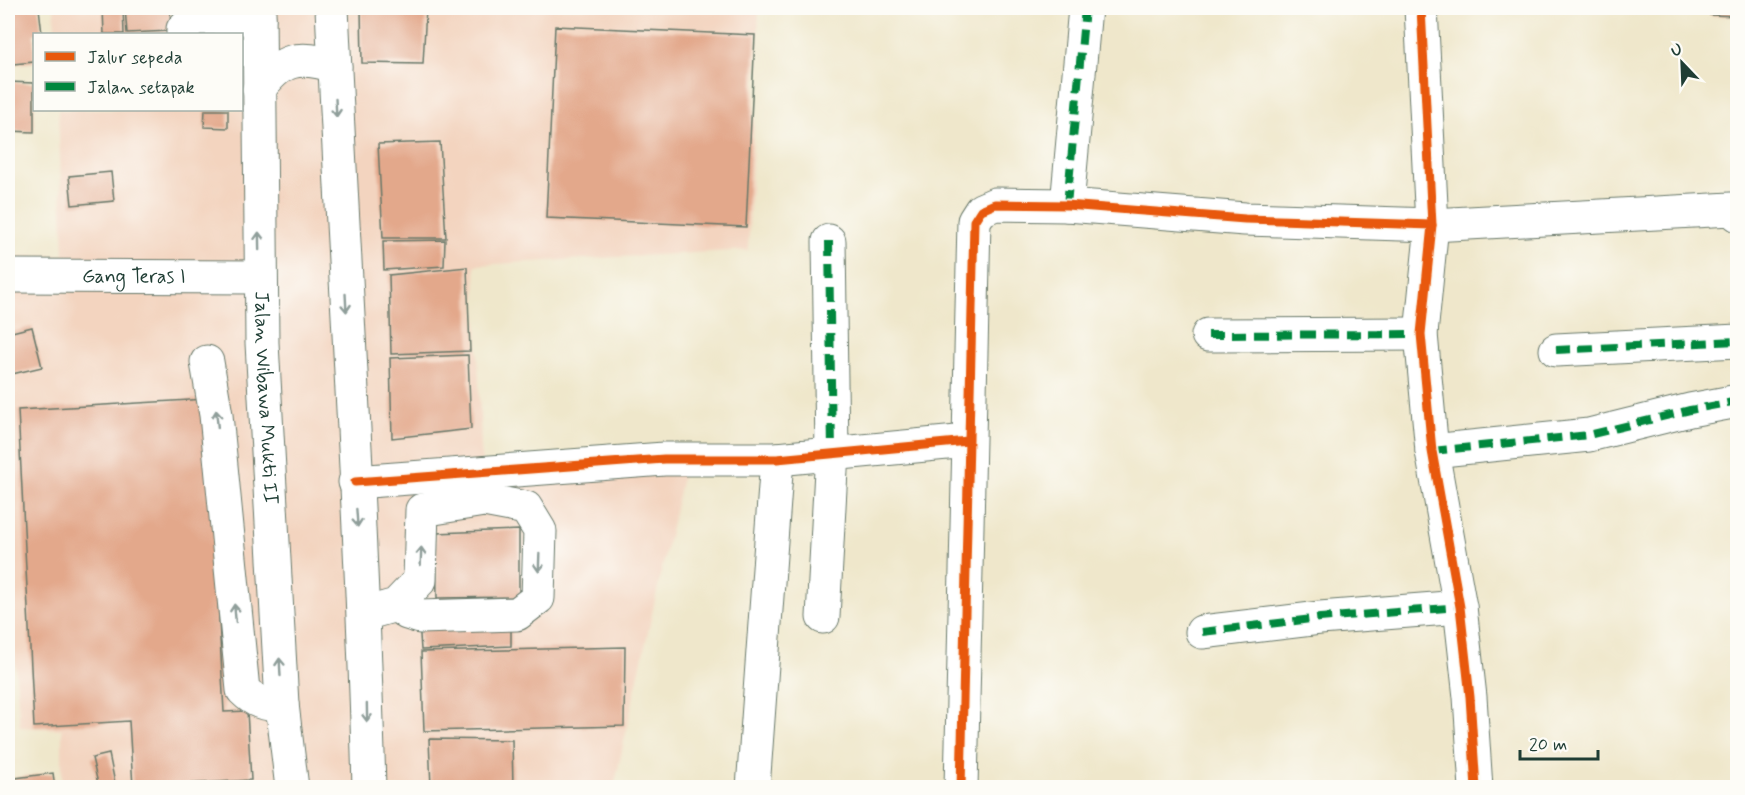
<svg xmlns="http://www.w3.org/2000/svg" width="1745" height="795" viewBox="0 0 1745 795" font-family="Mynerve,sans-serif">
  <rect width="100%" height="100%" fill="#fdfcf7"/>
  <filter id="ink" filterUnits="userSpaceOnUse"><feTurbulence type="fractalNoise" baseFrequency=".0167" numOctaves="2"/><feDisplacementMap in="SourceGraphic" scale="12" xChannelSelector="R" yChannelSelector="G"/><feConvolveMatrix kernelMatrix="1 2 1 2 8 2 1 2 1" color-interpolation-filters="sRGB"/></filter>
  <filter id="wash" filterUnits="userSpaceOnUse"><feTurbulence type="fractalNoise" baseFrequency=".008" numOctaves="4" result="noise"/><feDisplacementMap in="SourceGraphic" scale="24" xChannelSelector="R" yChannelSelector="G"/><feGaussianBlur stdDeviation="1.35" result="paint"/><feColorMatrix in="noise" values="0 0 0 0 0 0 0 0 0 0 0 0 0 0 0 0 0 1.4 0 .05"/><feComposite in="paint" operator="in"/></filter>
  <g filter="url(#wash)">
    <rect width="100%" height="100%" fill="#efe7cb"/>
    <polygon fill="#f3d4bf" points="54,8 759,8 748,250 475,265 482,477 684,468 614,787 62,787 62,729 20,727 8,566 8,257 64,255 58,110 242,110 242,34 55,34"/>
    <g id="blocks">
      <g fill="#e3a88b">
        <polygon points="8,8 39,8 42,34 34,34 34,62 13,64"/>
        <polygon points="103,8 123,8 124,34 104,34"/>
        <polygon points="125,8 170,8 171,31 127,33"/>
        <polygon points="361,8 426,8 423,64 362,63"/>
        <polygon points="1710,8 1738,8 1738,16 1710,15"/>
        <polygon points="555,26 755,35 746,227 546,218"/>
        <polygon points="8,82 34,83 34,132 8,131"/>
        <polygon points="205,110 228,110 228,128 204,127"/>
        <polygon points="440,142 446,238 383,238 378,144"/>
        <polygon points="111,172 114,201 72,205 69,176"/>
        <polygon points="445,240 444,266 384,270 383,241"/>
        <polygon points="467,267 470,351 391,354 389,275"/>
        <polygon points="32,327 42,367 8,375 8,333"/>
        <polygon points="468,355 471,429 392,438 390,358"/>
        <polygon points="207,399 224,712 247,711 251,780 133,787 129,721 34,727 18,410"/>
        <polygon points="519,530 519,597 437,598 436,533"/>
        <polygon points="511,617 511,646 421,650 419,620"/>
        <polygon points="625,647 624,726 424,731 421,652"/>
        <polygon points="429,739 512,740 513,788 431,788"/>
        <polygon points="109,754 116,788 99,788 92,758"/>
        <polygon points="53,773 55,788 8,788 8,779"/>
      </g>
    </g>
  </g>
  <g filter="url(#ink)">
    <use href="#blocks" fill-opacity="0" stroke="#687869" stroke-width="1.5"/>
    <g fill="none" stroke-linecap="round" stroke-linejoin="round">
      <defs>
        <g id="minor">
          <polyline points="1421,8 1432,225 1421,334 1432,451 1460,607 1470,697 1476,788"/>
          <polyline points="183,34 183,29 193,18 259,18"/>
          <polyline points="1067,205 1085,8"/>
          <path id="s1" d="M8 276 260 277"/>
          <polyline points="1208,335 1421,334"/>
          <polyline points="1556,350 1738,341"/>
          <path d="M207 362 216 415 243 690C255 702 264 705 282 704"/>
          <polyline points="1432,451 1589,435 1690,410 1738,401"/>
          <polyline points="355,482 664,459 777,459 968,441"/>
          <polyline points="364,614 396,605 420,580 422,510 484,500 526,508 540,531 538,598 517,614 420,617 407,613 396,605"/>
          <polyline points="823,617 832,452 829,241"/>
          <polyline points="1202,632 1320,618 1460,607"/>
          <polyline points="753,788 777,459"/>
          <polyline points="961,788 974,221 981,210 995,204 1067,205 1245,219 1432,225 1731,209 1738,215"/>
        </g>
        <g id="major">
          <path id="s2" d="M259 8 262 343 282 704 292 788"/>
          <path d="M332 8C344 267 362 527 369 788"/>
          <path d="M259 89C282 58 298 55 335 66"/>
        </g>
      </defs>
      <use href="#minor" stroke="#687869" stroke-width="35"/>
      <use href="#major" stroke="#687869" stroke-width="35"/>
      <use href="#minor" stroke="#fff" stroke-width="33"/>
      <use href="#major" stroke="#fff" stroke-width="33"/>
      <g stroke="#00873e" stroke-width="8" stroke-dasharray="15 8" stroke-linecap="butt">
        <polyline points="1067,205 1085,8"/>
        <polyline points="829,241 832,452"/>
        <polyline points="1208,335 1421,334 1422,339"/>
        <polyline points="1556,350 1738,341"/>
        <polyline points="1432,451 1589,435 1690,410 1738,401"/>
        <polyline points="1202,632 1320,618 1460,607"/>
      </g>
      <defs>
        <g id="cycleway">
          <polyline points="1421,8 1432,225 1421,334 1432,451 1460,607 1470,697 1476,788"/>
          <polyline points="355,482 664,459 777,459 968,441"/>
          <polyline points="961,788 974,221 981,210 995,204 1067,205 1245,219 1432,225"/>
        </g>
      </defs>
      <use href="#cycleway" stroke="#fdfcf7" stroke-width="13"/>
      <use href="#cycleway" stroke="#e8590c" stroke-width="9"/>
    </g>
    <defs><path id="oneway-shaft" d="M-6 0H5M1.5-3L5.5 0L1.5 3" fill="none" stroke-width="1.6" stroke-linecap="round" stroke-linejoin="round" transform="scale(1.5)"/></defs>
    <g stroke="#8f9e9a">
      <use href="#oneway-shaft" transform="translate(336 108) rotate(87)"/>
      <use href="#oneway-shaft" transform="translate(259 241) rotate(-91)"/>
      <use href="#oneway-shaft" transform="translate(346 303) rotate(87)"/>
      <use href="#oneway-shaft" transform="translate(217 419) rotate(-96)"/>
      <use href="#oneway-shaft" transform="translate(357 518) rotate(86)"/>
      <use href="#oneway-shaft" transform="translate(421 556) rotate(-88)"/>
      <use href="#oneway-shaft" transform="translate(539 563) rotate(92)"/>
      <use href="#oneway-shaft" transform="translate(235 613) rotate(-95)"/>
      <use href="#oneway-shaft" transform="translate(280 667) rotate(-93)"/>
      <use href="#oneway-shaft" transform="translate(367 713) rotate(89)"/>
    </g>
  </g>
  <g text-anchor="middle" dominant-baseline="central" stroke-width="4.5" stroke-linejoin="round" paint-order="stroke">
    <g font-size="20" fill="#1f3d34" stroke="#fdfcf7">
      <text stroke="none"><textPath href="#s1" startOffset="126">Gang Teras I</textPath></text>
      <text stroke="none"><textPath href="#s2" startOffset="390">Jalan Wibawa Mukti II</textPath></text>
    </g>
  </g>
  <rect width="1745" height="795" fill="none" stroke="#fdfcf7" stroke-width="30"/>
  <rect x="33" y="33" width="210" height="78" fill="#fdfcf7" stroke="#a4b0a9" stroke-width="1.5"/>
  <rect x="45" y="52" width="30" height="9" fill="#e8590c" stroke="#a4b0a9" stroke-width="1.5"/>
  <text x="87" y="63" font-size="18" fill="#1f3d34">Jalur sepeda</text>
  <rect x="45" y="82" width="30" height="9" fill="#00873e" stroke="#a4b0a9" stroke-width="1.5"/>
  <text x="87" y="93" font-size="18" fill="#1f3d34">Jalan setapak</text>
  <g transform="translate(1682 63) rotate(337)" stroke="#fdfcf7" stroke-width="4.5" paint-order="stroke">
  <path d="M0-4.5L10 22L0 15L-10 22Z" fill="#1f3d34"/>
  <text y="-9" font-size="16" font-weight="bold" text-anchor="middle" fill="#1f3d34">U</text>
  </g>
  <path d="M1520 750v9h78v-9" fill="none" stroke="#1f3d34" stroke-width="3"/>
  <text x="1529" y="750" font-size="18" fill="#1f3d34" stroke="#fdfcf7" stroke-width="4.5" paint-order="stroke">20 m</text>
</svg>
